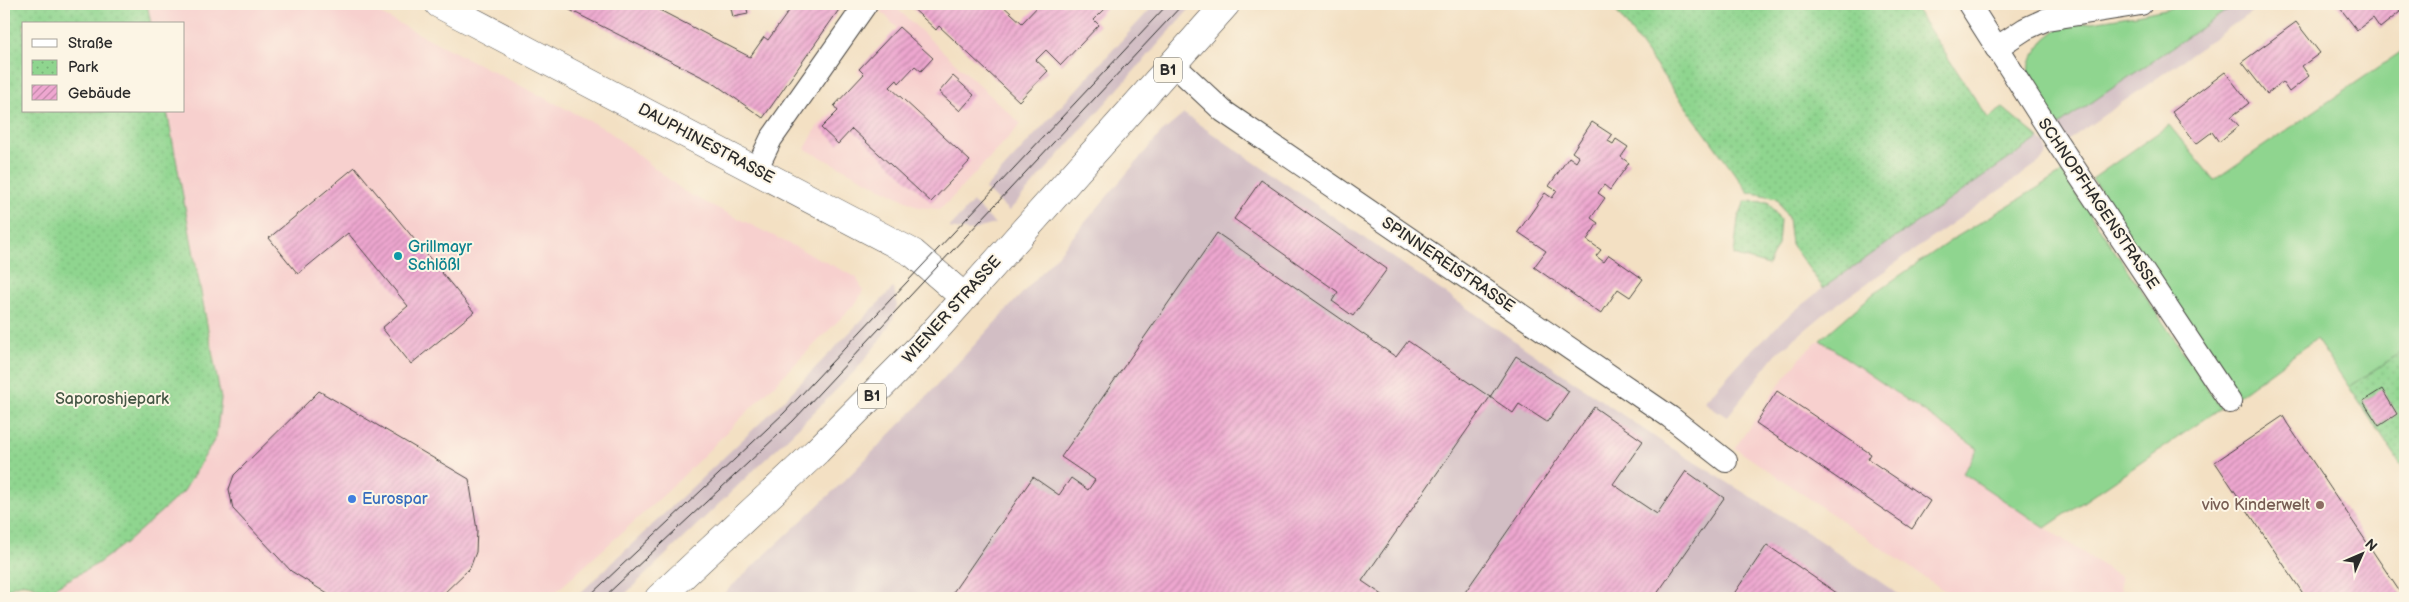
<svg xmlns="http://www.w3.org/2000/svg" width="2409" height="602" viewBox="0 0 2409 602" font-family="'Balsamiq Sans',sans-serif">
  <defs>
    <pattern id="park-dots" width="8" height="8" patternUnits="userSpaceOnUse" patternTransform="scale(1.25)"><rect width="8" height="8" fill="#8fd58f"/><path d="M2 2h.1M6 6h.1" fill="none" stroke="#7cb77c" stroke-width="1.8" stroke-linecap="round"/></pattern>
    <pattern id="building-hatch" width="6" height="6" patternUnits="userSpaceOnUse" patternTransform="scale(1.25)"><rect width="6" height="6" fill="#eea7d0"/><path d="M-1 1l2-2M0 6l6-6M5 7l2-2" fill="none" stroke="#c188a9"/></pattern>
  </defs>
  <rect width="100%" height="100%" fill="#fcf5e5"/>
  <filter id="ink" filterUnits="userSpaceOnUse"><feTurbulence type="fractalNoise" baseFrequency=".02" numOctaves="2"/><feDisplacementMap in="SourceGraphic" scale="10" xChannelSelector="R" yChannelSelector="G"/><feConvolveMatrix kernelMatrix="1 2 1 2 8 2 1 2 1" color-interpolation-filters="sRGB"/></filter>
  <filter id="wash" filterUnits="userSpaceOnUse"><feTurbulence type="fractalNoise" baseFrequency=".0096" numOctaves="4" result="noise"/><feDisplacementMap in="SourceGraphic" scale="20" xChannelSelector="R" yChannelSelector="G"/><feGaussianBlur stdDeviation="1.12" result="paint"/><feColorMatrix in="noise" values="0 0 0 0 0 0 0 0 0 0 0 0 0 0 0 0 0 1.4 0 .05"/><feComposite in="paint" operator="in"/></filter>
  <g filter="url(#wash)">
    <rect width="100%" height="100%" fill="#f3e0c3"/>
    <g fill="#f7d0ce">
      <polygon points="147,4 361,4 607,130 685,192 856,277 863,290 858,301 668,491 549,598 56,598 46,592 97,564 127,542 216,365 167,111 184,111 184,24 151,24"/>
      <polygon points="887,4 892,4 1021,124 947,203 939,209 918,207 805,149 817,127 838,106 835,103 861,75 857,71 897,28 881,11"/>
      <polygon points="1820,340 1978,450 1963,473 2120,577 2121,598 1955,598 1735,448 1779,385 1805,352"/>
    </g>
    <g fill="#d2bec4">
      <polygon points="1155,4 1194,4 1009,211 985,189"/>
      <polygon points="2236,4 2263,4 2067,141 2057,126"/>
      <polygon points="1184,114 1662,442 1795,524 1904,598 719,598 844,481 916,408 1054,259 1161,133"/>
      <polygon points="2039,138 2046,145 2047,152 2041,161 1829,310 1776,354 1727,417 1704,402 1743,359 1788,316 1823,288"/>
      <polygon points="973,202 995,224 969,231 949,228"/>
      <polygon points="894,287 897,306 893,319 880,340 856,370 803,423 621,598 575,598 777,407"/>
    </g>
    <g fill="#8fd58f" stroke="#5d805d">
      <polygon points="2190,4 2236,4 2057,126 2026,77 2032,58 2045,39 2060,27 2136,15"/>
      <polygon points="2405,49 2405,350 2349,387 2316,339 2238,396 2092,179 2169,125 2214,180"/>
      <polygon points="2062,173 2221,408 2045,528 1963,473 1978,449 1820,340 1873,294 1953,239"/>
    </g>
    <g fill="url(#park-dots)" stroke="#5d805d">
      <path d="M4 4H147L151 24H24V111H167L221 399 216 437 184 491 127 542 97 564 46 592C30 583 19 579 4 593Z"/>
      <polygon points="1611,4 1902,4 1915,8 1988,118 2003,108 2039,138 1823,288 1791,244 1788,218 1777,198 1748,192"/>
      <polygon points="1745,201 1768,202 1780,220 1778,245 1768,265 1734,255 1738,219"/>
      <polygon points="2405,350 2405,471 2349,387"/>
    </g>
    <g id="blocks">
      <g fill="url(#building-hatch)">
        <polygon points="558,4 648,4 750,57 764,37 768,40 794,4 843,4 763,118 712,82"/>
        <polygon points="730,4 746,4 748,14 733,17"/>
        <polygon points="908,4 1001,4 1022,23 1040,4 1110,4 1094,20 1099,25 1061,65 1046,50 1036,60 1048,71 1019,101 939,26 936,30"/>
        <polygon points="2337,4 2394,4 2400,12 2380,28 2373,18 2357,30"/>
        <polygon points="2296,22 2320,53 2302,66 2309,76 2289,92 2282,82 2267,94 2242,62"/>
        <polygon points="899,27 933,58 921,71 915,66 899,83 897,80 890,87 970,161 931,202 852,129 838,144 821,128 838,111 834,106 864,74 859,69"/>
        <polygon points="2225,72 2249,103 2231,117 2239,126 2219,142 2212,132 2196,144 2172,112"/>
        <polygon points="953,76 974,95 960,111 939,92"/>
        <polygon points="1592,122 1612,135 1608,141 1613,144 1616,139 1628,147 1621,157 1629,163 1610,190 1604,185 1598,193 1605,198 1591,218 1598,223 1587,240 1601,250 1596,256 1604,262 1609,255 1643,279 1630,297 1618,289 1601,314 1534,267 1546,251 1518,232 1545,193 1552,198 1557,191 1549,186 1569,157 1576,162 1579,157 1572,152"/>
        <polygon points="355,167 474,312 411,364 382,328 408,306 348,233 298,274 269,238"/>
        <polygon points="1261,180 1387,269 1353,316 1332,301 1338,292 1234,219"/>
        <polygon points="1217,233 1396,357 1408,341 1490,397 1516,356 1569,391 1547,422 1519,404 1513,413 1490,397 1362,581 1387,598 949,598 1033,477 1059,495 1071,478 1088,490 1095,480 1061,457"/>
        <polygon points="2382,389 2397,414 2379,426 2363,401"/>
        <polygon points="319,391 469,479 477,530 476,552 470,568 439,598 334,598 291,571 233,509 229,489 234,475"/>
        <polygon points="1777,391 1871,454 1868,459 1930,501 1912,529 1756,423"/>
        <polygon points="1594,407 1643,441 1613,484 1639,502 1657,514 1686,471 1724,498 1654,598 1461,598"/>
        <polygon points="2283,416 2287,423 2404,598 2306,598 2215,462"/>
        <polygon points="1767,545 1844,598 1731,598"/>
      </g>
    </g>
  </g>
  <g filter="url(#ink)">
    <use href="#blocks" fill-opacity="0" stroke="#494642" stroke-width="1"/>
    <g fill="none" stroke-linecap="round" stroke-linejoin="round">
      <defs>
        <g id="street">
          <polyline points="1969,4 2055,139 2230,402"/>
          <polyline points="1996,48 2025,29 2047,19 2141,4"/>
          <polyline points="1173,64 1223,111 1670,417 1726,461"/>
          <polyline points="756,170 771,139 866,4"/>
        </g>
        <polyline id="secondary" points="439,4 913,253 964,297"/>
        <polyline id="primary" points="659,598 817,451 923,344 1226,4"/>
      </defs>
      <use href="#street" stroke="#494642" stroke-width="24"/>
      <use href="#secondary" stroke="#494642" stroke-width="29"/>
      <use href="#primary" stroke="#494642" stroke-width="29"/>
      <use href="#street" stroke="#fff" stroke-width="22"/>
      <use href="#secondary" stroke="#fff" stroke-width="28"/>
      <use href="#primary" stroke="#fff" stroke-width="28"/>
      <g stroke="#2b2b2b" stroke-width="1">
        <polyline points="587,598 784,413 1168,4"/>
        <polyline points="603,598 793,421 1183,4"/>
      </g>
    </g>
  </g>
  <circle fill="#0f9aa8" stroke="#fcf5e5" stroke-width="2" cx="398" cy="256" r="5"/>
  <circle fill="#3f7fe0" stroke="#fcf5e5" stroke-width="2" cx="352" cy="499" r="5"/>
  <circle fill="#8d6e63" stroke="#fcf5e5" stroke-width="2" cx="2320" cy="505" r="5"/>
  <g text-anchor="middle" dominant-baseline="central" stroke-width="4" stroke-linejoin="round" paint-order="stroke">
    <g fill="#fcf5e5" stroke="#6a6863" stroke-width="1">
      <rect x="1154" y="57.5" width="28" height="25" rx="4"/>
      <rect x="858" y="383.5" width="28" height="25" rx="4"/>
    </g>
    <g font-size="15" font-weight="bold" fill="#2b2b2b">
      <text x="1168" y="70">B1</text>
      <text x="872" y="396">B1</text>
    </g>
    <g font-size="16" fill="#2b2b2b" stroke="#fcf5e5">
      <text transform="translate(706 144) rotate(28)">DAUPHINESTRASSE</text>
      <text transform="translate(2098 204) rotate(56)">SCHNOPFHAGENSTRASSE</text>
      <text transform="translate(1448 265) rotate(34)">SPINNEREISTRASSE</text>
      <text transform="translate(952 310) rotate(-48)">WIENER STRASSE</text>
    </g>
    <g font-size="16" fill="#0d838f" stroke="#fcf5e5" text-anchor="start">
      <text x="408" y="247">Grillmayr<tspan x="408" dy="18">Schlößl</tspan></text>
    </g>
    <g font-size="16" fill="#445644" stroke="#fcf5e5">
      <text x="112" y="399">Saporoshjepark</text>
    </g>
    <g font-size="16" fill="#366cbe" stroke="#fcf5e5" text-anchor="start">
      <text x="362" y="499">Eurospar</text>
    </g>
    <g font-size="16" fill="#785e54" stroke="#fcf5e5" text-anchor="end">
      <text x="2310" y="505">vivo Kinderwelt</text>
    </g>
  </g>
  <rect width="2409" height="602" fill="none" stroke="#fcf5e5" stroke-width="20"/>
  <rect x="22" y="22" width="162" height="90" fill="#fcf5e5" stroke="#a8a49b"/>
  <rect x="32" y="39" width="25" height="8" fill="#ffffff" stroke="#a8a49b"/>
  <text x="68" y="48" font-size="15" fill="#2b2b2b">Straße</text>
  <rect x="32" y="60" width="25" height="15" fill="url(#park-dots)" stroke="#a8a49b"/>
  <text x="68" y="72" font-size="15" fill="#2b2b2b">Park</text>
  <rect x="32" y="85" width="25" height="15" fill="url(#building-hatch)" stroke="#a8a49b"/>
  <text x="68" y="98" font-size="15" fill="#2b2b2b">Gebäude</text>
  <g transform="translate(2362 554) rotate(45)" stroke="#fcf5e5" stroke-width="4" paint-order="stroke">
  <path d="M0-4L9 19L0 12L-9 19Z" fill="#2b2b2b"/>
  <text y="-8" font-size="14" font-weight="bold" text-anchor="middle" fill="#2b2b2b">N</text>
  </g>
</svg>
